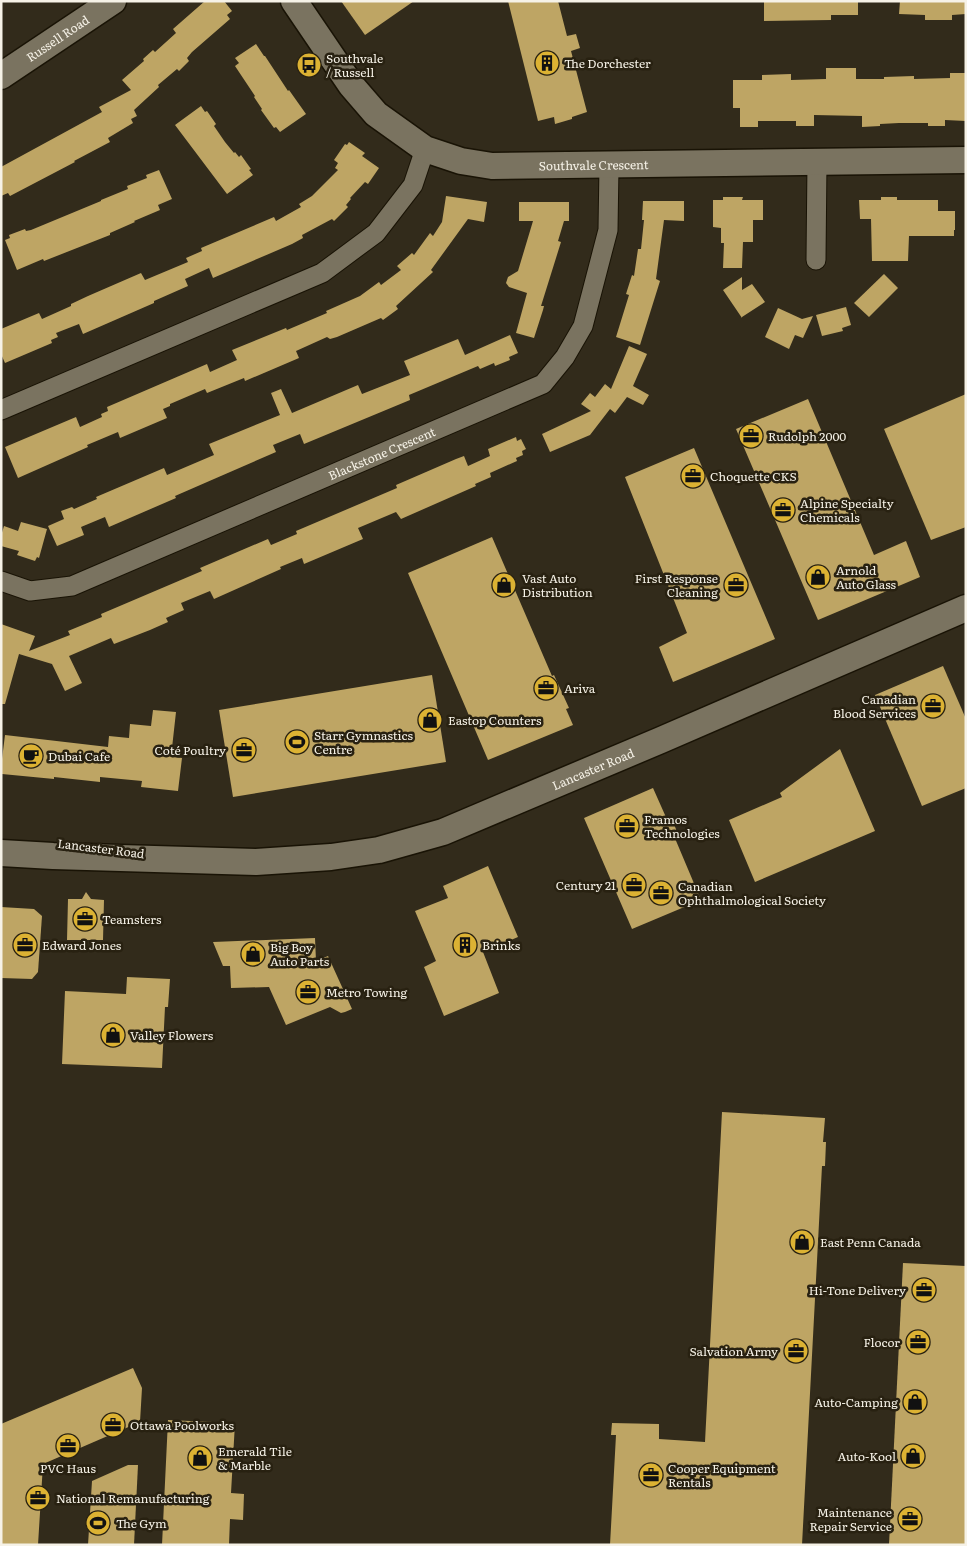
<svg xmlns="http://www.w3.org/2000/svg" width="967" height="1546" viewBox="0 0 967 1546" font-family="Literata,serif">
  <rect width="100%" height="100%" fill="#322b1b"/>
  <g fill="#bea564">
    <polygon points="205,1 224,1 232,11 227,15 230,19 192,52 187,58 189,61 179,71 177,69 158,85 159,87 134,110 137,116 131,119 133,123 108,138 110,142 74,161 75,162 10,196 8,193 1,196 1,167 102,112 99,107 131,90 122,80 144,61 143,59 153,50 155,52 176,33 173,29"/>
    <polygon points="341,1 414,1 365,35"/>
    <polygon points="508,1 558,1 567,36 576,34 580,48 571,51 587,112 572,117 572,119 555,124 554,117 538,121"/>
    <polygon points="764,1 858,1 858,15 831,15 831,20 764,21"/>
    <polygon points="900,1 966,1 966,14 952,15 952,20 925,20 925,15 899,14"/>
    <polygon points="256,44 264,56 265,56 288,91 289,90 306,114 280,132 276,127 274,128 261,110 262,109 254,97 255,96 235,66 239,63 235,58"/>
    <polygon points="826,68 856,68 856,79 884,79 884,77 914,76 914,79 950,78 950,73 966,73 966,121 945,120 945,126 928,126 928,123 899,123 880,124 880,126 862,127 862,116 814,115 814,126 796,126 796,121 758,121 758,127 740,127 740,108 733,108 733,80 762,80 762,75 791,74 791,80 826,79"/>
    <polygon points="201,106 205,112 207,111 216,124 214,126 225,142 234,153 235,152 239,157 241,155 251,169 249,170 253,175 227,194 175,125"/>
    <polygon points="349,142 365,153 362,156 379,168 368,184 365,182 350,198 351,199 346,205 348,207 334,221 332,219 302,235 303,238 292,244 213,278 209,268 185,279 188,286 154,301 154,303 83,334 79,324 56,333 58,337 51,340 52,343 5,363 1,354 1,329 39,313 42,319 71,306 71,304 88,296 141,273 145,280 188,262 186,258 202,251 201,248 274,217 276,221 301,207 299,204 312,196 338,170 335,168 338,163 334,160 345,144 347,145"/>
    <polygon points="159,170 172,199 158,205 160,210 134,221 135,222 110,233 110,235 44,261 43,259 17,270 5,240 10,238 9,235 25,229 26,231 31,230 101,201 101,200 128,189 127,186 147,178 146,175"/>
    <polygon points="446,196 487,202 484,222 468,219 431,270 433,272 396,306 398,309 383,320 381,318 337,337 330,339 327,337 296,351 299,358 245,381 244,378 207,393 205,389 170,404 170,406 163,409 167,418 120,438 118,432 87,445 88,447 18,478 5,447 76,417 80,427 102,417 101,414 108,411 107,407 207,364 210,372 237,360 232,350 286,328 287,330 327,313 326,311 360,296 379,282 381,285 401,270 397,266 412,253 414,255 430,233 433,236 442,222"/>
    <polygon points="723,197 743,197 742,200 763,200 763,220 753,220 753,242 743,242 742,268 723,268 724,243 721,243 721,228 713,227 713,200 723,200"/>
    <polygon points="881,197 897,197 897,200 938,200 938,211 955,211 955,230 954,230 954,236 909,236 908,261 872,261 871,219 860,219 859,200 881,200"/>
    <polygon points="643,201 684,201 684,221 664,220 656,279 660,281 640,345 616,337 629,295 626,294 632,275 634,276 638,249 641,249 644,220 642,220"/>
    <polygon points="519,202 569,202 569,221 564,221 558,241 561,242 541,306 544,306 543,310 534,338 516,333 527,293 509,287 506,283 508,277 518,271 533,221 519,221"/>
    <polygon points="884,274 898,288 869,317 854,303"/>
    <polygon points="742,277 742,290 752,284 765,302 742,317 742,318 723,290"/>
    <polygon points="846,307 851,325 842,328 843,331 822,336 816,315"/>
    <polygon points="778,308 802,319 813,316 803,338 795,335 789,349 765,337"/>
    <polygon points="510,335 518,353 509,357 510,360 495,366 494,363 480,369 478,366 409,395 410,400 304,444 300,434 273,445 276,452 214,479 175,496 176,498 109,527 105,517 81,527 84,535 57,546 48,526 64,519 61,511 72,507 74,509 97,499 96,497 164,468 167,475 214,455 209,444 280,415 271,393 281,389 292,413 358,385 362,394 410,375 404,361 458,339 465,355"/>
    <polygon points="629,346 647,354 633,386 649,395 643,405 627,397 615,413 610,409 590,435 550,452 542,434 591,411 581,404 590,393 595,397 605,384 611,389"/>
    <polygon points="966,394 966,527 931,540 884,429"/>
    <polygon points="808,399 874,555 906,541 920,577 818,620 736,429"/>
    <polygon points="516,437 517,441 521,439 526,449 522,451 523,455 516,458 517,461 490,473 491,477 475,484 476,486 401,519 396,512 358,528 363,539 304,564 302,558 280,567 281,569 214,599 210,591 181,603 184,610 166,618 168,622 150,630 114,644 111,638 69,656 82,683 65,691 52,664 19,654 5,704 1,704 1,624 35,636 29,651 70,635 68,631 102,617 101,614 202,571 200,568 268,539 271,545 297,534 296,531 397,488 396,485 456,459 464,456 468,466 490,456 488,449"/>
    <polygon points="694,448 775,639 673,682 659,647 687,633 625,477"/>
    <polygon points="21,522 47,529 39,558 37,557 35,561 17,555 19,551 1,546 1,536 4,526 18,531"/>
    <polygon points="492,537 552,676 554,675 569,708 566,709 573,725 488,760 408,573"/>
    <polygon points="943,666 966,719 966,788 922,806 875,695"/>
    <polygon points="432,675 446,762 233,797 219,710"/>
    <polygon points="153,710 176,712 171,757 182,758 178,791 141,787 142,781 100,777 100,782 54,777 54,779 2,774 1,767 5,735 108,747 109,736 129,738 130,724 151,726"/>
    <polygon points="840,749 875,831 755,882 729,820 782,797 780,793"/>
    <polygon points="653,788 669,824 673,822 678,834 674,836 701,900 632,929 584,818"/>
    <polygon points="488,866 518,937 483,952 499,993 444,1016 424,967 436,961 415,911 448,898 443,886"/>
    <polygon points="86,892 91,899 104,900 103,940 67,940 68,899 82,899"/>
    <polygon points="1,907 34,909 42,916 38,972 32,979 1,978"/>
    <polygon points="315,938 316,961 328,956 352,1009 345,1012 341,1013 330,1007 286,1025 269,987 231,988 230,966 223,966 213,942"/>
    <polygon points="127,977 170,979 168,1007 165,1007 162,1068 62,1064 65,991 126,994"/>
    <polygon points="722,1112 825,1118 823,1142 826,1142 825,1166 822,1166 802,1545 610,1545 616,1435 611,1435 612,1423 659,1424 659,1439 705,1442"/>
    <polygon points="903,1263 966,1266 966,1545 889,1545"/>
    <polygon points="133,1368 142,1388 140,1422 43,1464 38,1545 1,1545 1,1424"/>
    <polygon points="168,1420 235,1423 231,1493 244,1494 243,1520 230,1519 229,1545 162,1545"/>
    <polygon points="128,1465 138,1465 134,1545 88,1545 92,1481"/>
  </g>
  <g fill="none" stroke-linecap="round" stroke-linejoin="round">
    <defs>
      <g id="street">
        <polyline points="816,260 817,162"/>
        <polyline points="1,410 322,273 376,233 413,185 425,149"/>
        <path id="s1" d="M1 581 30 591 72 586 543 384 565 357 583 326 608 230 609 166"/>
      </g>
      <g id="secondary">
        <path id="s2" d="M294 1 351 85 376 114 425 149 461 161 492 166 966 160"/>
        <path id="s3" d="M1 76 113 1"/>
        <path id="s4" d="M1 853 53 856 256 862 331 857 379 850 443 832 661 740 966 608"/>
      </g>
    </defs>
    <use href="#street" stroke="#191305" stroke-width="21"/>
    <use href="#secondary" stroke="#191305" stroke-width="29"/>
    <use href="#street" stroke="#7a7360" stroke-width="19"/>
    <use href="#secondary" stroke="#7a7360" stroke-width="26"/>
  </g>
  <defs>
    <symbol id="building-disc" viewBox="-11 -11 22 22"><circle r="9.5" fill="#dcb233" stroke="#282111"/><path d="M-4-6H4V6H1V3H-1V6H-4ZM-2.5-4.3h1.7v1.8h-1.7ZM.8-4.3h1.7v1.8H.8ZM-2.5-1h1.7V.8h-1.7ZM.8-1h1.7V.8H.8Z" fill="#111"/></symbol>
    <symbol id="bus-disc" viewBox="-11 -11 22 22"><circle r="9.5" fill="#dcb233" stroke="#282111"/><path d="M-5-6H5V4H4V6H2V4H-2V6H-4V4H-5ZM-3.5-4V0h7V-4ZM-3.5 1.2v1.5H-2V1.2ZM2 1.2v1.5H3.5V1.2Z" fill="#111"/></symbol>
    <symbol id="office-disc" viewBox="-11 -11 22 22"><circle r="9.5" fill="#dcb233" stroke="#282111"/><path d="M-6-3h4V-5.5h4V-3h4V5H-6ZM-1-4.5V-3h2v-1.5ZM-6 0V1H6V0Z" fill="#111"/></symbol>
    <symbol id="shop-disc" viewBox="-11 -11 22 22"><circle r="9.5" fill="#dcb233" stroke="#282111"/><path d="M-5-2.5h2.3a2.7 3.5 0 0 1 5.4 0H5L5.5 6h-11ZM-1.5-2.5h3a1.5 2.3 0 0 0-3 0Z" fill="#111"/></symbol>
    <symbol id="stadium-disc" viewBox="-11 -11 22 22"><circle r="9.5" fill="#dcb233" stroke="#282111"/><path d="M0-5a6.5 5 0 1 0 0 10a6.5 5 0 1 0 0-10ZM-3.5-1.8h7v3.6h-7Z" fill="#111"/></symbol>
    <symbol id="cafe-disc" viewBox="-11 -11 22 22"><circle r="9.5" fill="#dcb233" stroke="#282111"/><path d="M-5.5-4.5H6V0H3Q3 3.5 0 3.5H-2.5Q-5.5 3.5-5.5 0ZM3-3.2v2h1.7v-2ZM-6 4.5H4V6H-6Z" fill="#111"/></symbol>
  </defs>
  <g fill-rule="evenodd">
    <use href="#building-disc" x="533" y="49" width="28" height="28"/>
    <use href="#bus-disc" x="295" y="51" width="28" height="28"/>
    <use href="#office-disc" x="737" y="422" width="28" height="28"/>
    <use href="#office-disc" x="679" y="462" width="28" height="28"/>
    <use href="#office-disc" x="769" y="496" width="28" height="28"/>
    <use href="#shop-disc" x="804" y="563" width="28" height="28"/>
    <use href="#shop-disc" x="490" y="571" width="28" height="28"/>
    <use href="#office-disc" x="722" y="571" width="28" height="28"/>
    <use href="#office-disc" x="532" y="674" width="28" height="28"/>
    <use href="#office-disc" x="919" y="692" width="28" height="28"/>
    <use href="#shop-disc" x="416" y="706" width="28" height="28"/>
    <use href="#stadium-disc" x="283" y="728" width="28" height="28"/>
    <use href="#office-disc" x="230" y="736" width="28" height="28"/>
    <use href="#cafe-disc" x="17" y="742" width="28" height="28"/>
    <use href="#office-disc" x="613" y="812" width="28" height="28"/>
    <use href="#office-disc" x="620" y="871" width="28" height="28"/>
    <use href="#office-disc" x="647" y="879" width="28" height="28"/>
    <use href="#office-disc" x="71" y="905" width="28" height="28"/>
    <use href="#office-disc" x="11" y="931" width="28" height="28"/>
    <use href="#building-disc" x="451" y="931" width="28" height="28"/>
    <use href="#shop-disc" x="239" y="940" width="28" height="28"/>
    <use href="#office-disc" x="294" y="978" width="28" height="28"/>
    <use href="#shop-disc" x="99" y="1021" width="28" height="28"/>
    <use href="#shop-disc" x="788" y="1228" width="28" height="28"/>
    <use href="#office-disc" x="910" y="1276" width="28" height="28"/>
    <use href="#office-disc" x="904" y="1328" width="28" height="28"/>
    <use href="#office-disc" x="782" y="1337" width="28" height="28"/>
    <use href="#shop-disc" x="901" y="1388" width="28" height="28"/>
    <use href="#office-disc" x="99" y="1411" width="28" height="28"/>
    <use href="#office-disc" x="54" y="1432" width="28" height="28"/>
    <use href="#shop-disc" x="899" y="1442" width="28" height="28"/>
    <use href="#shop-disc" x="186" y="1444" width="28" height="28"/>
    <use href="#office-disc" x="637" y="1461" width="28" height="28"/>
    <use href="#office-disc" x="24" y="1484" width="28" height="28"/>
    <use href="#office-disc" x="896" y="1505" width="28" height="28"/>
    <use href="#stadium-disc" x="84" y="1509" width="28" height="28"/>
  </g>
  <g text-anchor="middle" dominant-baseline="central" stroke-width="5" stroke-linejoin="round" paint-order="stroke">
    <g font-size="12" fill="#f6f2e7" stroke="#282111">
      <text stroke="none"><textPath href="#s3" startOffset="68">Russell Road</textPath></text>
      <text stroke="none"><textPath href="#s2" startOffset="371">Southvale Crescent</textPath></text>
      <text stroke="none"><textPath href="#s1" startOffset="410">Blackstone Crescent</textPath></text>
      <text stroke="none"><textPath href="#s4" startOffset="608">Lancaster Road</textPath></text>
      <text transform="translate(101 848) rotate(7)">Lancaster Road</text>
    </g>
    <g font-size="12" fill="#f6f2e7" stroke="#282111" text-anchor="start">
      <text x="326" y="58">Southvale<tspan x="326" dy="14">/ Russell</tspan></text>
      <text x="564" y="63">The Dorchester</text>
      <text x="768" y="436">Rudolph 2000</text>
      <text x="710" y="476">Choquette CKS</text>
      <text x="800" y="503">Alpine Specialty<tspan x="800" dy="14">Chemicals</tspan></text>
      <text x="836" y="570">Arnold<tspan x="836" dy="14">Auto Glass</tspan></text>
      <text x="522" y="578">Vast Auto<tspan x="522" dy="14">Distribution</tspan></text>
      <text x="718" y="578" text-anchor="end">First Response<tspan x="718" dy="14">Cleaning</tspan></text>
      <text x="564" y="688">Ariva</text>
      <text x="916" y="699" text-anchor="end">Canadian<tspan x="916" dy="14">Blood Services</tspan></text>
      <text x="448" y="720">Eastop Counters</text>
      <text x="314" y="735">Starr Gymnastics<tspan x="314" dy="14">Centre</tspan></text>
      <text x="226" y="750" text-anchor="end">Coté Poultry</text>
      <text x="48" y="756">Dubai Cafe</text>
      <text x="644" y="819">Framos<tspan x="644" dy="14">Technologies</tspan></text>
      <text x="616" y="885" text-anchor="end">Century 21</text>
      <text x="678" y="886">Canadian<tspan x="678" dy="14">Ophthalmological Society</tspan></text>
      <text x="102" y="919">Teamsters</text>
      <text x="42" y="945">Edward Jones</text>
      <text x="482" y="945">Brinks</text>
      <text x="270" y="947">Big Boy<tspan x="270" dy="14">Auto Parts</tspan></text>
      <text x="326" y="992">Metro Towing</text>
      <text x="130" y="1035">Valley Flowers</text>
      <text x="820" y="1242">East Penn Canada</text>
      <text x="906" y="1290" text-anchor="end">Hi-Tone Delivery</text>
      <text x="900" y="1342" text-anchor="end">Flocor</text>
      <text x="778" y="1351" text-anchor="end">Salvation Army</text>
      <text x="898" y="1402" text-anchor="end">Auto-Camping</text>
      <text x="130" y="1425">Ottawa Poolworks</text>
      <text x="218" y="1451">Emerald Tile<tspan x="218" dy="14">&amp; Marble</tspan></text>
      <text x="896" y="1456" text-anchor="end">Auto-Kool</text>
      <text x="68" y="1468" text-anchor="middle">PVC Haus</text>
      <text x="668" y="1468">Cooper Equipment<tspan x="668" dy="14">Rentals</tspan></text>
      <text x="56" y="1498">National Remanufacturing</text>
      <text x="892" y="1512" text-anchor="end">Maintenance<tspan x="892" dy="14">Repair Service</tspan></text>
      <text x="116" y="1523">The Gym</text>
    </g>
  </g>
  <rect width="967" height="1546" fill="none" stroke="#f6f2e7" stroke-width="5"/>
</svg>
